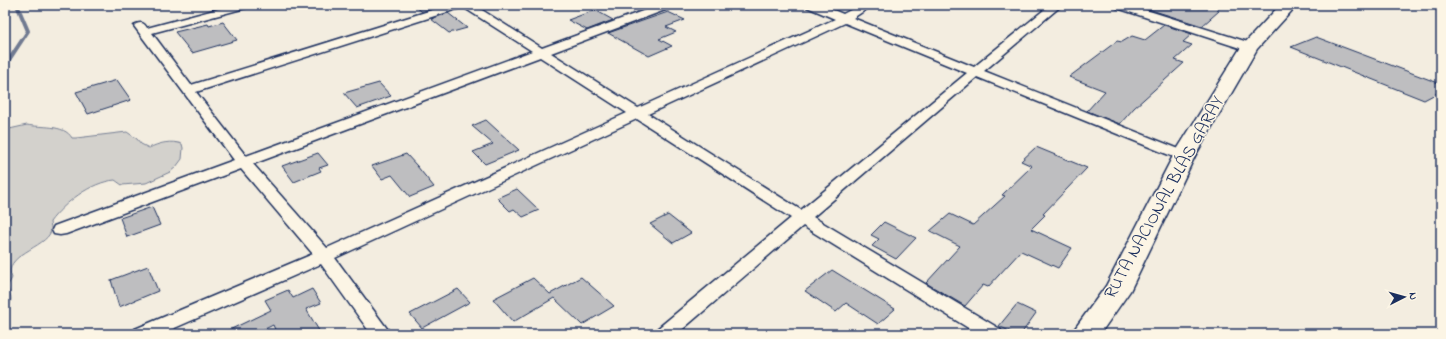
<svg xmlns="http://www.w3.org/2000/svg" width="1446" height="339" viewBox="0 0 1446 339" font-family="'Indie Flower',sans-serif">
  <rect width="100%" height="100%" fill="#f3ede0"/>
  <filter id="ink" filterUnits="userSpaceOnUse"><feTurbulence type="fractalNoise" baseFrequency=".025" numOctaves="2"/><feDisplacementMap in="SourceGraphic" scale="8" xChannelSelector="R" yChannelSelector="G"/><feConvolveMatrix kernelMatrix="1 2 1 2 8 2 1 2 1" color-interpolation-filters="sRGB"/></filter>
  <g filter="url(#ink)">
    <path fill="#d3d1cc" stroke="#778095" d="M27 125C41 128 64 124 72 138H76L127 132 137 139 141 144 149 148C159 143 171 140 182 144L183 148 182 159 176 167 170 172 146 183 122 185 115 180C91 182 64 203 50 222 50 225 52 228 51 231 46 248 1 255 12 278L7 287C13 298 12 302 5 313V130Z"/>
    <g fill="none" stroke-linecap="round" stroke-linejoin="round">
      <polyline stroke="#707a91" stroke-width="4" points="5,66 28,31 17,5"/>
    </g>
    <g fill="#bebec0" stroke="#1b2f5e">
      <polygon points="414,5 437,5 439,6 422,12"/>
      <polygon points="1149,5 1223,5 1217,10 1219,11 1202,26 1148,9"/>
      <polygon points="595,10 613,20 587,30 568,20"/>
      <polygon points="668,12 685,20 666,27 676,32 659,39 672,46 649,56 608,33"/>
      <polygon points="448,13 467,28 449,33 431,19"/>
      <polygon points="223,22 237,40 192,53 175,32 208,24 209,26"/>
      <polygon points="1164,25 1192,34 1183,42 1192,45 1175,60 1184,63 1134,108 1120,124 1087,111 1105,91 1069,77 1117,41 1122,42 1132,36 1145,40"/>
      <polygon points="1316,37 1441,84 1441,91 1424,100 1291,47"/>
      <polygon points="117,80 131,100 88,114 76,92"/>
      <polygon points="379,83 391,96 357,108 344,93"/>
      <polygon points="486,120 498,131 519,150 485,164 473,152 493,144 472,126"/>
      <polygon points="1036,147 1087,168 1043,214 1045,215 1031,229 1072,248 1058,268 1021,251 988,287 983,285 965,306 926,283 960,246 930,231 950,214 973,225 1005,196 1002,195 1032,166 1021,161"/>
      <polygon points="318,153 328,165 319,168 321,171 294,182 282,166"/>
      <polygon points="406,154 417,166 434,187 410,197 392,175 382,179 372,166"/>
      <polygon points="517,189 539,210 523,217 514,209 510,211 497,198"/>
      <polygon points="152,207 160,225 127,237 120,218"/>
      <polygon points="668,215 691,233 673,243 650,224"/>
      <polygon points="884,222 916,238 896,259 872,246 879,239 871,235"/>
      <polygon points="148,266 158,291 119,307 111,280"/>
      <polygon points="832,270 895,309 878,324 846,303 836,312 805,291"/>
      <polygon points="581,277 614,306 582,325 554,298 513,322 493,299 533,278 550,294"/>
      <polygon points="312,289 321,303 306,309 321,334 277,334 273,325 255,334 221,334 271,310 265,300 288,290 293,298"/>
      <polygon points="458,289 470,302 422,328 410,314"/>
      <polygon points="1017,304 1036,313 1021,334 1015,334 999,326"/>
    </g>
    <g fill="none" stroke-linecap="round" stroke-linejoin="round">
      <defs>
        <g id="minor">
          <path d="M233 5H250L249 7 152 33 191 85 448 5H474L542 48 659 5H674L673 7 551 53 638 108 835 19 807 7 806 5H821L843 14 860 5H873L853 18 974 67 1050 5H1062L984 71 1189 153 1191 156 1189 159 1184 160 1179 159 977 77 813 217 1000 329 1003 334H978L803 226 677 334H654L657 329 791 218 637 119 335 258 391 334H371L321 264 161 334H132L135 329 313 254 241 169 66 234 60 235 54 234 52 230 54 226 234 160 134 26 136 24C142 22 144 23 147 28ZM463 7 532 51 246 156 196 92ZM845 23 967 73 801 210 648 114ZM540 57 627 113 327 248 253 164Z"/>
          <polygon points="1113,5 1130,5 1254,44 1256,47 1254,50 1246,50 1114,7"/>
        </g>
        <polygon id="trunk" points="1280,5 1297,5 1257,49 1195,156 1130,291 1100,334 1071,334 1106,286 1173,156 1241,47"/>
      </defs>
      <use href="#minor" stroke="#1b2f5e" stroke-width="3"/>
      <use href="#trunk" stroke="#1b2f5e" stroke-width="3"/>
      <use href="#minor" fill="#fcf5e5" fill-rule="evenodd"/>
      <use href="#trunk" fill="#fcf5e5" fill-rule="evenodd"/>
    </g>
  </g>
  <g text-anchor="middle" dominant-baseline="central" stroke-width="3" stroke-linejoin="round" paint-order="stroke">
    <g font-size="18" fill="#1b2f5e" stroke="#fcf5e5">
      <text transform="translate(1165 198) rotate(-61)">RUTA NACIONAL BLÁS GARAY</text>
    </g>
  </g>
  <rect width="1446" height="339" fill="none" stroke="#fcf5e5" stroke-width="20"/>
  <rect x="10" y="10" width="1426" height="319" fill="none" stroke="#1b2f5e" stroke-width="1.5" filter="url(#ink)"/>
  <g transform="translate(1404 297) rotate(84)" stroke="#fcf5e5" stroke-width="3" paint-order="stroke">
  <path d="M0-3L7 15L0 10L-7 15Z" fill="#1b2f5e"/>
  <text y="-6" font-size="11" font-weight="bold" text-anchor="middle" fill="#1b2f5e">N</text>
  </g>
</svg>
